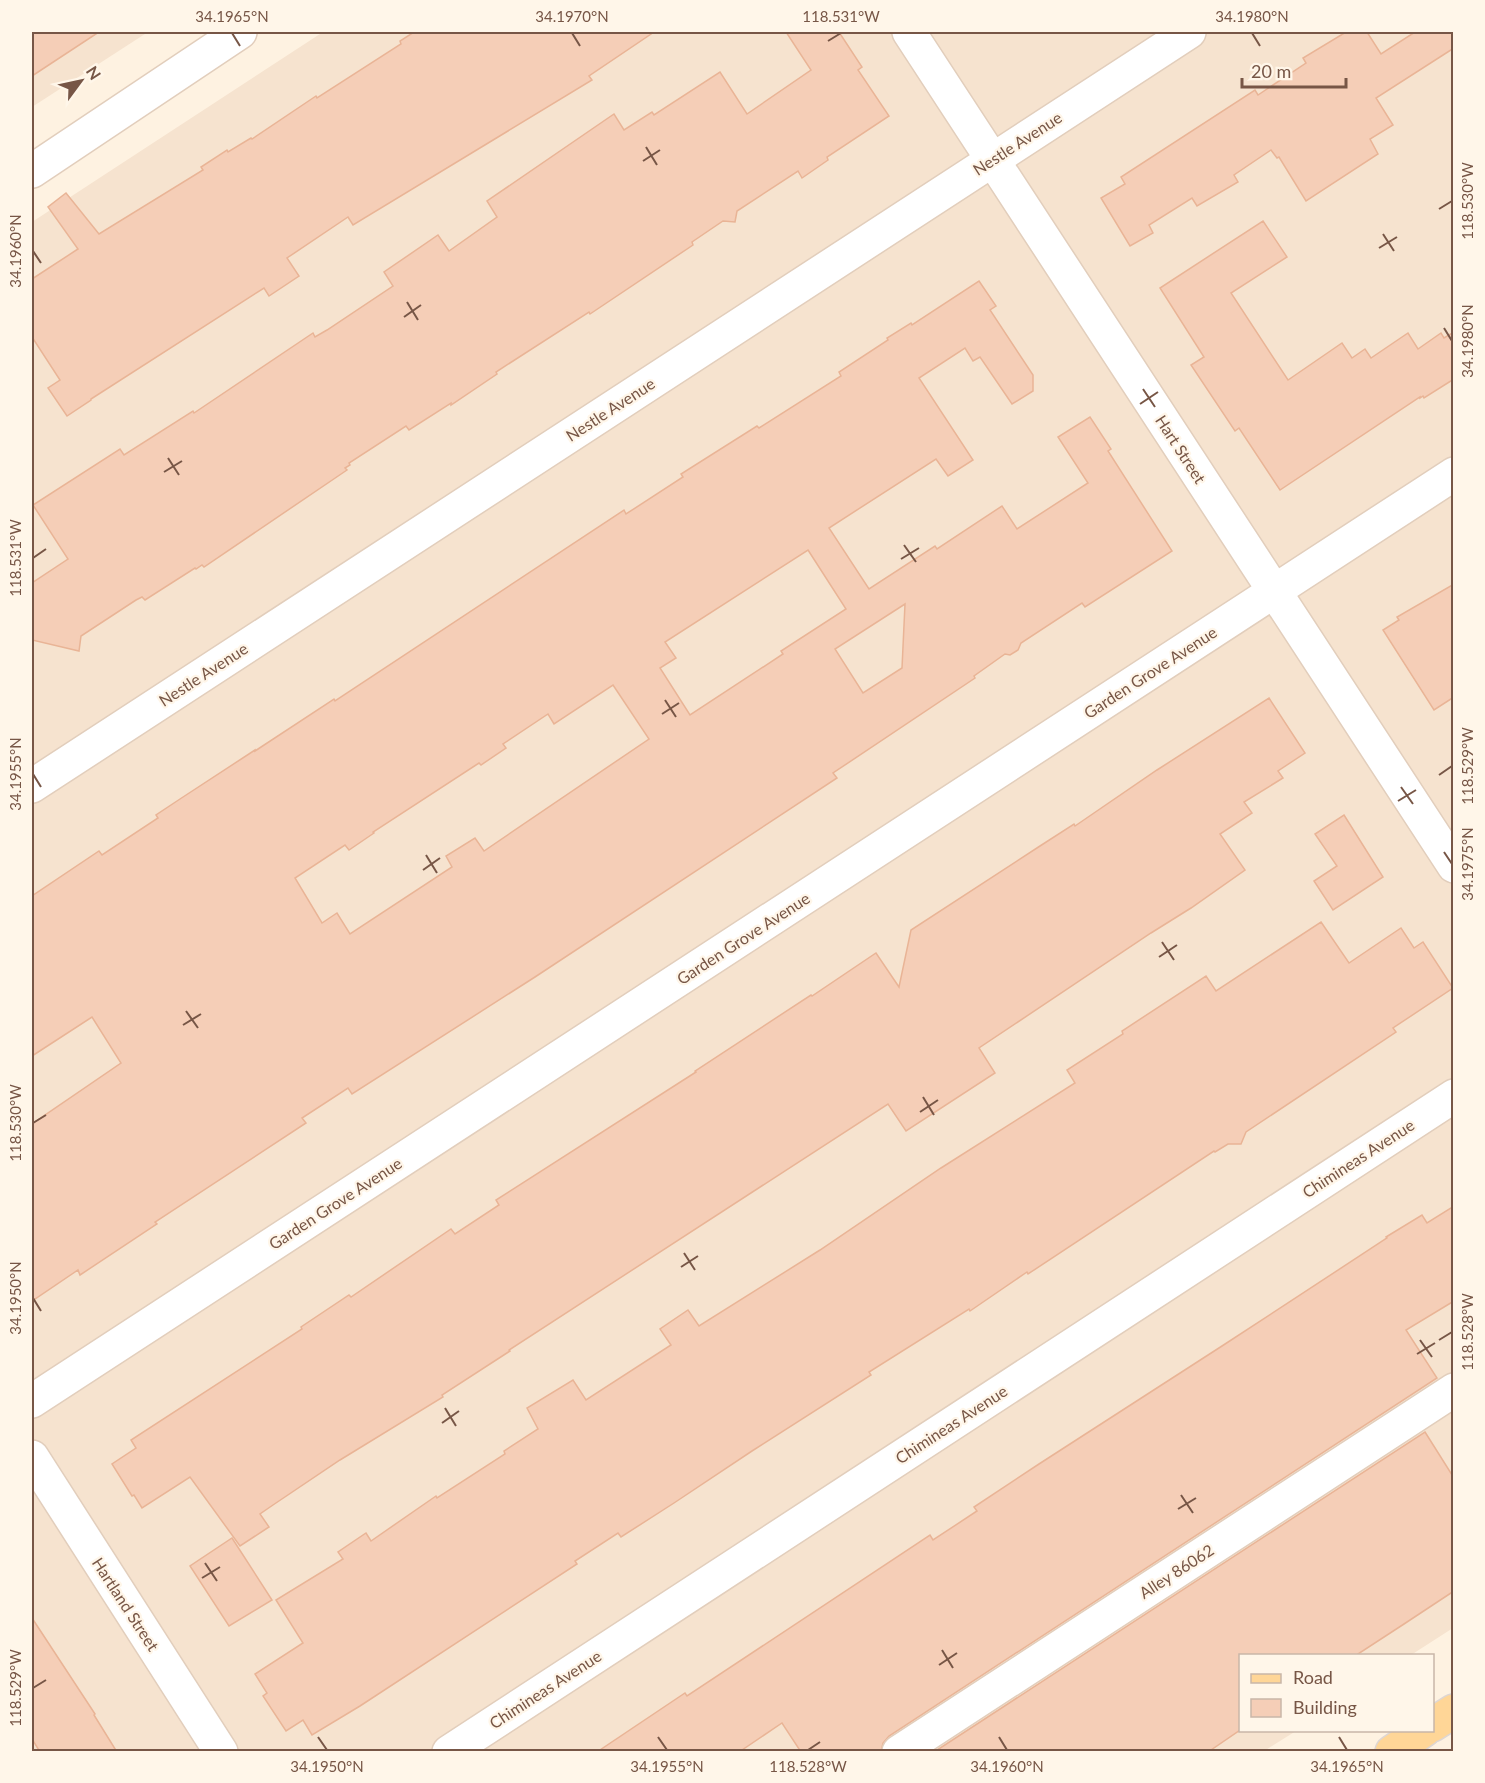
<svg xmlns="http://www.w3.org/2000/svg" width="1485" height="1783" viewBox="0 0 1485 1783" font-family="Lato,sans-serif">
  <rect width="100%" height="100%" fill="#fef2e1"/>
  <g fill="#f6e3cf">
    <polygon points="32,32 148,32 32,107"/>
    <polygon points="323,32 1453,32 1453,1628 1411,1655 1240,1656 1240,1730 1296,1731 1264,1751 32,1752 32,222"/>
  </g>
  <g fill="#f5ceb7" stroke="#e9b496" stroke-width="1.5" fill-rule="evenodd">
    <polygon points="32,32 99,32 32,76"/>
    <polygon points="414,32 654,32 589,76 592,80 353,225 348,217 287,258 299,276 269,296 264,288 91,399 91,400 67,416 48,388 60,380 32,337 32,279 78,249 48,207 66,193 99,234 203,170 201,167 227,150 228,152 251,138 252,139 316,96 317,98 401,44 400,41"/>
    <polygon points="786,32 839,32 862,67 858,70 889,116 827,157 828,160 802,178 798,171 737,211 735,222 723,221 692,242 693,245 590,314 589,312 496,372 497,374 451,405 451,403 409,430 406,426 349,463 350,465 345,468 347,470 204,567 202,565 196,569 195,568 145,600 142,597 136,600 81,636 79,651 32,640 32,583 68,559 33,505 120,449 124,455 193,411 194,413 313,333 315,337 327,330 393,286 384,272 438,235 449,251 497,217 487,201 614,114 624,130 652,112 654,115 720,72 747,114 811,70"/>
    <polygon points="1346,32 1367,32 1381,54 1415,32 1454,32 1454,48 1376,98 1393,125 1370,139 1378,154 1306,201 1279,157 1277,158 1271,150 1234,175 1238,182 1197,206 1192,198 1149,225 1153,233 1130,246 1101,198 1125,184 1121,177 1255,90 1258,95 1306,63 1303,58"/>
    <polygon points="1263,221 1287,257 1231,293 1288,380 1342,343 1352,358 1365,349 1371,358 1408,333 1418,349 1441,333 1444,338 1454,332 1454,379 1424,398 1423,396 1420,398 1420,397 1280,490 1239,428 1235,431 1191,365 1204,357 1160,288"/>
    <path d="M979 281 996 306 990 310 1033 375V391L1012 404 980 357 973 361 965 348 919 378 973 460 948 476 936 459 829 528 869 589 935 546 937 549 1002 506 1017 529 1088 483 1058 437 1090 417 1111 449 1108 451 1172 551 1085 607 1082 603 1021 643 1018 650 1010 655 1005 654 974 676 975 678 833 773 837 778 535 977 352 1094 348 1088 302 1118 306 1123 155 1222 157 1224 80 1275 78 1270 32 1301V1124L121 1063 92 1017 32 1056V896L99 851 102 855 158 818 156 815 180 799 255 750V751L334 699 335 701 624 510 626 514 683 477 681 474 757 426 759 428 841 376 839 372 888 340 887 338 911 323 912 325ZM808 550 846 609 781 651 783 654 690 715 660 668 676 658 665 642ZM905 604 902 668 863 693 835 649ZM613 685 649 739 484 851 475 838 446 856 452 867 350 934 337 913 322 923 295 878 345 845 349 850 374 833 373 832 479 763 481 765 506 748 503 744 548 714 554 724Z"/>
    <polygon points="1454,584 1454,697 1434,710 1383,630 1399,620 1397,617"/>
    <polygon points="1269,698 1305,753 1278,771 1283,778 1244,802 1252,813 1220,834 1245,870 1191,908 1151,933 979,1048 995,1073 906,1131 888,1104 509,1350 510,1351 442,1395 443,1397 340,1460 273,1505 260,1514 269,1527 240,1546 190,1477 142,1508 134,1495 132,1496 112,1464 136,1448 131,1440 302,1329 301,1327 349,1295 351,1297 451,1229 455,1234 499,1205 496,1200 696,1072 695,1071 811,995 812,996 876,953 899,987 911,930 1040,846 1074,824 1075,826 1157,770"/>
    <polygon points="1344,815 1383,877 1333,910 1314,881 1337,866 1315,834"/>
    <polygon points="1321,922 1349,963 1401,928 1414,948 1423,942 1453,988 1393,1028 1396,1032 1246,1132 1241,1144 1228,1144 1215,1152 1214,1151 1028,1274 1027,1272 970,1311 969,1309 869,1372 871,1375 752,1451 674,1503 621,1537 618,1533 575,1561 577,1564 360,1706 312,1735 303,1720 286,1731 263,1696 267,1693 255,1674 303,1643 276,1600 343,1559 338,1552 366,1533 371,1541 436,1496 437,1498 505,1454 504,1451 538,1429 527,1408 573,1380 586,1400 671,1345 660,1329 688,1310 699,1326 820,1250 941,1168 1075,1083 1067,1070 1123,1034 1122,1031 1206,976 1216,991"/>
    <polygon points="1454,1206 1454,1301 1406,1330 1437,1378 889,1736 883,1743 881,1752 801,1752 782,1723 739,1752 597,1752 685,1693 687,1696 930,1535 933,1540 977,1511 974,1507 1039,1464 1222,1346 1387,1238 1386,1237 1422,1215 1427,1223"/>
    <polygon points="1425,1432 1454,1478 1454,1591 1404,1624 1355,1656 1240,1656 1240,1730 1208,1752 934,1752"/>
    <polygon points="232,1538 272,1600 229,1626 190,1566"/>
    <polygon points="32,1618 95,1714 94,1715 117,1752 40,1752 32,1739"/>
  </g>
  <g fill="none" stroke-linecap="round" stroke-linejoin="round">
    <defs>
      <g id="minor">
        <polyline points="909,32 1454,866"/>
        <polyline points="32,171 240,32"/>
        <polyline points="32,786 1189,32"/>
        <polyline points="32,1401 1454,474"/>
        <polyline points="32,1457 221,1752"/>
        <polyline points="449,1752 1454,1096"/>
        <polyline points="899,1752 1454,1390"/>
      </g>
      <g id="major">
        <polyline points="1432,1725 1454,1711"/>
        <polyline points="1392,1752 1424,1730"/>
      </g>
    </defs>
    <use href="#minor" stroke="#e2cebc" stroke-width="36"/>
    <use href="#major" stroke="#ded6d3" stroke-width="36"/>
    <use href="#minor" stroke="#fff" stroke-width="33"/>
    <use href="#major" stroke="#ffd697" stroke-width="33"/>
  </g>
  <path fill="none" stroke="#775646" stroke-width="2" d="M232 33 240 46M572 33 580 46M1252 33 1260 46M828 41 841 33M646 147 657 165M643 161 660 150M1439 209 1452 201M1383 234 1394 251M1379 248 1397 237M33 251 41 263M407 302 418 320M404 317 421 305M1444 328 1452 341M1143 389 1155 407M1140 404 1158 392M168 458 179 475M164 472 182 461M904 545 916 562M33 558 46 549M901 559 919 548M665 700 676 717M662 714 679 703M33 774 41 787M1439 775 1452 766M1401 787 1413 804M1398 801 1416 790M1444 852 1452 864M426 855 437 873M423 870 440 858M1162 942 1174 960M1159 957 1177 945M186 1011 198 1028M183 1025 201 1014M923 1097 934 1115M920 1112 938 1100M33 1123 46 1115M684 1253 695 1270M681 1267 698 1256M33 1298 41 1311M1420 1340 1432 1357M1439 1340 1452 1332M1417 1354 1435 1343M445 1408 456 1426M442 1423 459 1411M1181 1495 1193 1513M1178 1509 1196 1498M205 1563 217 1581M202 1578 220 1567M942 1650 953 1668M939 1665 957 1653M33 1688 46 1680M318 1737 327 1750M658 1737 667 1750M999 1737 1007 1750M1339 1737 1347 1750M808 1750 820 1742"/>
  <g text-anchor="middle" dominant-baseline="central" stroke-width="4.5" stroke-linejoin="round" paint-order="stroke">
    <g font-size="16" fill="#775646" stroke="#fff6e9">
      <text transform="translate(1017 143) rotate(-33)">Nestle Avenue</text>
      <text transform="translate(610 409) rotate(-33)">Nestle Avenue</text>
      <text transform="translate(1181 449) rotate(57)">Hart Street</text>
      <text transform="translate(1150 672) rotate(-33)">Garden Grove Avenue</text>
      <text transform="translate(203 674) rotate(-33)">Nestle Avenue</text>
      <text transform="translate(743 938) rotate(-33)">Garden Grove Avenue</text>
      <text transform="translate(1358 1158) rotate(-33)">Chimineas Avenue</text>
      <text transform="translate(335 1203) rotate(-33)">Garden Grove Avenue</text>
      <text transform="translate(951 1424) rotate(-33)">Chimineas Avenue</text>
      <text transform="translate(1176 1571) rotate(-33)">Alley 86062</text>
      <text transform="translate(126 1604) rotate(57)">Hartland Street</text>
      <text transform="translate(545 1689) rotate(-33)">Chimineas Avenue</text>
    </g>
  </g>
  <rect width="1485" height="1783" fill="none" stroke="#fff6e9" stroke-width="66"/>
  <rect x="1239" y="1654" width="195" height="78" fill="#fff6e9" stroke="#c9b6a8" stroke-width="1.5"/>
  <rect x="1251" y="1674" width="30" height="9" fill="#ffd697" stroke="#c9b6a8" stroke-width="1.5"/>
  <text x="1293" y="1684" font-size="18" fill="#775646">Road</text>
  <rect x="1251" y="1699" width="30" height="18" fill="#f5ceb7" stroke="#c9b6a8" stroke-width="1.5"/>
  <text x="1293" y="1714" font-size="18" fill="#775646">Building</text>
  <g transform="translate(81 81) rotate(57)" stroke="#fff6e9" stroke-width="4.5" paint-order="stroke">
  <path d="M0-4.5L10 22L0 15L-10 22Z" fill="#775646"/>
  <text y="-9" font-size="16" font-weight="bold" text-anchor="middle" fill="#775646">N</text>
  </g>
  <path d="M1242 78v9h104v-9" fill="none" stroke="#775646" stroke-width="3"/>
  <text x="1251" y="78" font-size="18" fill="#775646" stroke="#fff6e9" stroke-width="4.5" paint-order="stroke">20 m</text>
  <rect x="33" y="33" width="1419" height="1717" fill="none" stroke="#775646" stroke-width="2"/>
  <g font-size="15" text-anchor="middle" fill="#775646">
    <text x="232" y="22">34.1965°N</text>
    <text x="572" y="22">34.1970°N</text>
    <text x="841" y="22">118.531°W</text>
    <text x="1252" y="22">34.1980°N</text>
    <text transform="translate(1468 201) rotate(-90)" y="5">118.530°W</text>
    <text transform="translate(16 251) rotate(-90)" y="5">34.1960°N</text>
    <text transform="translate(1468 341) rotate(-90)" y="5">34.1980°N</text>
    <text transform="translate(16 558) rotate(-90)" y="5">118.531°W</text>
    <text transform="translate(1468 766) rotate(-90)" y="5">118.529°W</text>
    <text transform="translate(16 774) rotate(-90)" y="5">34.1955°N</text>
    <text transform="translate(1468 864) rotate(-90)" y="5">34.1975°N</text>
    <text transform="translate(16 1123) rotate(-90)" y="5">118.530°W</text>
    <text transform="translate(16 1298) rotate(-90)" y="5">34.1950°N</text>
    <text transform="translate(1468 1332) rotate(-90)" y="5">118.528°W</text>
    <text transform="translate(16 1688) rotate(-90)" y="5">118.529°W</text>
    <text x="327" y="1772">34.1950°N</text>
    <text x="667" y="1772">34.1955°N</text>
    <text x="808" y="1772">118.528°W</text>
    <text x="1007" y="1772">34.1960°N</text>
    <text x="1347" y="1772">34.1965°N</text>
  </g>
</svg>
